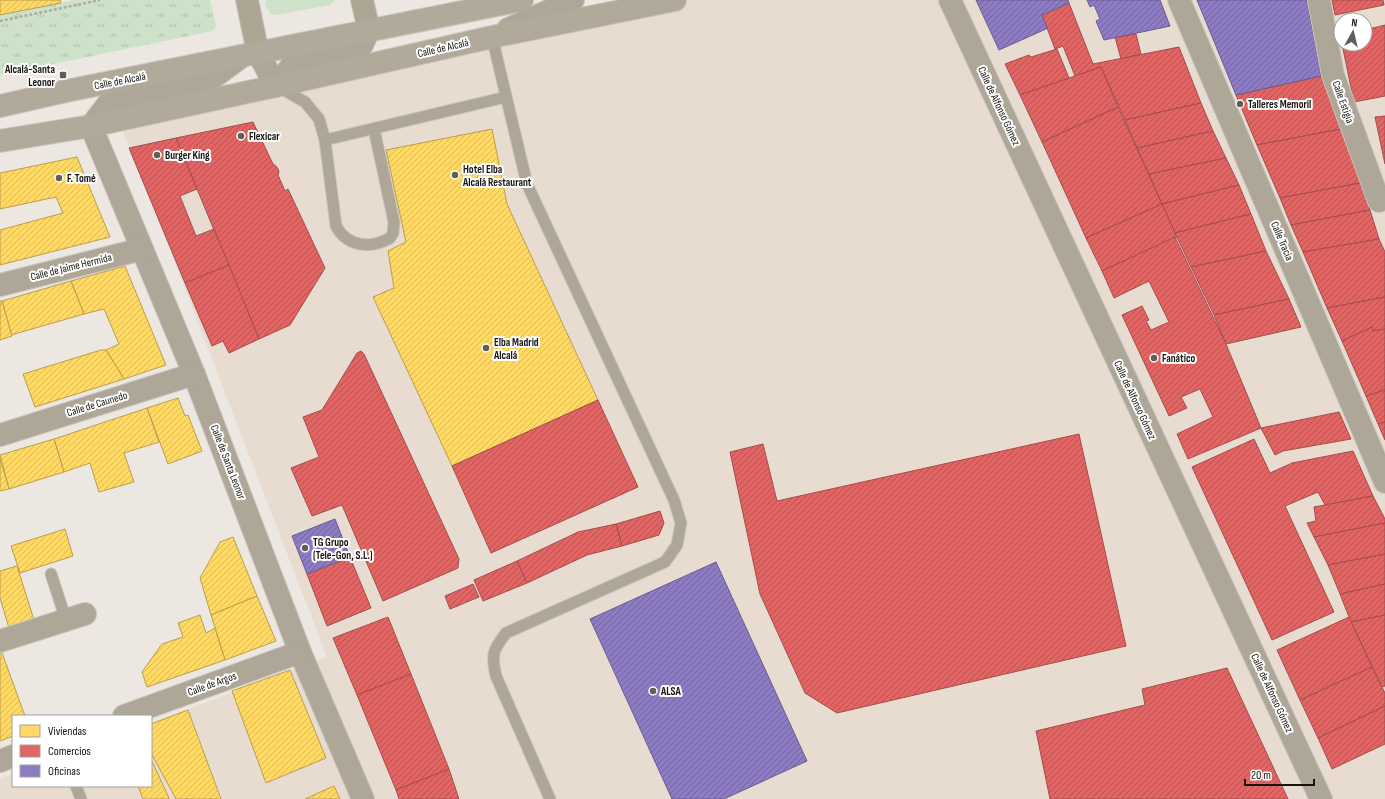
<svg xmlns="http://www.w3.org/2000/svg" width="1385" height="799" viewBox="0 0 1385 799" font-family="'Sofia Sans Condensed',sans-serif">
  <defs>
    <pattern id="park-tufts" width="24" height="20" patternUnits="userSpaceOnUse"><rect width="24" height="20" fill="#cee2c9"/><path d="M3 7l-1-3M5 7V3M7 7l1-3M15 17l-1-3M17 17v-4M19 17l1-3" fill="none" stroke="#b0c1ac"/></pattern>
    <pattern id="homes-hatch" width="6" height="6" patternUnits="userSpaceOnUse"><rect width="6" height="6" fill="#ffd966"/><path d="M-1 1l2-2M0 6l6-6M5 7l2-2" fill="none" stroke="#dab957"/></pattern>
    <pattern id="shops-hatch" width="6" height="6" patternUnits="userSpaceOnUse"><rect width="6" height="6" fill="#e06666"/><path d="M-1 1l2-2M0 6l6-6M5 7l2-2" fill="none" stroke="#b55353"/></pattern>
    <pattern id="offices-hatch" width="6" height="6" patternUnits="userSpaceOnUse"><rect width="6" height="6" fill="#8e7cc3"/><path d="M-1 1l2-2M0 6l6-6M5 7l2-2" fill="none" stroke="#73649d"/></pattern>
  </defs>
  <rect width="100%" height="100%" fill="#ede7e1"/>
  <path fill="#e8dbd0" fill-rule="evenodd" d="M675 0H1385V799H0V779L13 774V786H151V723L327 657 143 180 120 125ZM1341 20H1365V44H1341Z"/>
  <polygon fill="#cee2c9" points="266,0 335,0 330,5 277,15 270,14 265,4"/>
  <polygon fill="url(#park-tufts)" points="75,0 210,0 216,26 213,31 0,75 0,15"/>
  <g fill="url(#homes-hatch)" stroke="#b99e4c">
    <polygon points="0,0 60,0 61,3 0,15"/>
    <polygon points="492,129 507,204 598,400 452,466 373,297 394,288 388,251 406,242 386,150"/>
    <polygon points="77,157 110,237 0,265 0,230 63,213 56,197 0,209 0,173"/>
    <polygon points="125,266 166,365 124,379 106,350 119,344 104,309 84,314 71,281"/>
    <polygon points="71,281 84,314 11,335 2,301"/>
    <polygon points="0,301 2,301 12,336 0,340"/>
    <polygon points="101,350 106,350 124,379 35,407 23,374"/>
    <polygon points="178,398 185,416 188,415 202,451 168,464 147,408"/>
    <polygon points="147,408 159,442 124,453 134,482 99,492 90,463 64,472 54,439"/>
    <polygon points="54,439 64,472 9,489 0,455"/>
    <polygon points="0,458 9,489 0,491"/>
    <polygon points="65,529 73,556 20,573 11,546"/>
    <polygon points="233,537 257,596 211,615 200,578 220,542"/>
    <polygon points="17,566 34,620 9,628 0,598 0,571"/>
    <polygon points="257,596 276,641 225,660 211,615"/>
    <polygon points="200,615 206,633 215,628 225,660 147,687 142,672 162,644 183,637 178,623"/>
    <polygon points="0,650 1,650 25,716 13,716 13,736 0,741"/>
    <polygon points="290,670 326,758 266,783 232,691"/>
    <polygon points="188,710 221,799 176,799 151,753 151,724"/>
    <polygon points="151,759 169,798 169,799 143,799 138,786 151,786"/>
    <polygon points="334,786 340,799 305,799"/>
  </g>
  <g fill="url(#shops-hatch)" stroke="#a44d4c">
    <polygon points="1332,0 1383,0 1384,5 1335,15"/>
    <polygon points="1069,3 1093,64 1179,47 1201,103 1125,120 1101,67 1075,76 1063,46 1055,49 1042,15"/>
    <polygon points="1385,25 1385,96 1354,102 1342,44 1365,44 1365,30"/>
    <polygon points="1136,34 1141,54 1121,59 1115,37"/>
    <polygon points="1057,49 1069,78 1020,95 1005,64 1029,55 1031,57"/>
    <polygon points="1101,67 1118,107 1042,142 1020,95"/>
    <polygon points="1321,76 1341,129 1257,145 1236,95"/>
    <polygon points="1201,103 1213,131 1137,148 1125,120"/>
    <polygon points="1118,107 1162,204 1086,238 1042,142"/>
    <polygon points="1385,116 1385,164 1375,117"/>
    <polygon points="253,122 273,164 276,166 278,169 279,172 278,175 285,191 288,189 325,268 290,325 259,339 176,138"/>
    <polygon points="1341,129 1360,183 1280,198 1257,145"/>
    <polygon points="1213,131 1226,158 1149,174 1137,148"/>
    <polygon points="176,138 197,189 180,196 196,236 214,229 229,265 185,283 129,148"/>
    <polygon points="1226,158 1239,185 1162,204 1149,174"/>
    <polygon points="1360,183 1370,210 1291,225 1280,198"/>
    <polygon points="1239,185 1251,214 1175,233 1162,204"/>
    <polygon points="1162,204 1177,237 1102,271 1086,238"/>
    <polygon points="1370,210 1379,239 1303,252 1291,225"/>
    <polygon points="1251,214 1266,251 1191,267 1175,233"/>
    <polygon points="1175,237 1226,344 1261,428 1188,459 1177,434 1213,417 1200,389 1181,397 1187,408 1169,416 1122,315 1142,306 1149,320 1146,321 1151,330 1169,322 1149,281 1114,298 1102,271"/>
    <polygon points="1379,239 1385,252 1385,297 1327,308 1303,252"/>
    <polygon points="1266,251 1289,299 1214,315 1191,267"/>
    <polygon points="229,265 259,339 229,353 223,341 212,346 185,283"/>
    <polygon points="1385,297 1385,329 1373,331 1372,327 1342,341 1327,308"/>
    <polygon points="1289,299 1301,327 1226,344 1214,315"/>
    <polygon points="1372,327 1373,331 1385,329 1385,390 1366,396 1342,341"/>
    <polygon points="361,351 364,354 459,559 458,568 383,601 342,505 312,516 291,468 319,457 303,417 322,410 357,353"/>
    <polygon points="1385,390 1385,422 1378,424 1366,396"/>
    <polygon points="598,400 638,487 491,553 452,466"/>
    <polygon points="1339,412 1351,439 1283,451 1275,455 1261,428"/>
    <polygon points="1385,422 1385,440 1378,424"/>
    <polygon points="1079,434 1126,646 837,713 805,693 760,594 730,452 763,444 777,501"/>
    <polygon points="1254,439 1270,473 1292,463 1353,451 1373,496 1325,505 1318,492 1285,506 1334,612 1272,640 1192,467"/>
    <polygon points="1373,496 1385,519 1385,523 1314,537 1307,523 1316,521 1314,507"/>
    <polygon points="660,511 664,523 659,535 622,546 616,524"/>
    <polygon points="1385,523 1385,554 1328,565 1314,537"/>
    <polygon points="616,524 622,546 587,555 527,583 517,561 578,532"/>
    <polygon points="1385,554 1385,584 1340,594 1328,565"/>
    <polygon points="350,557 371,608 327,626 307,574"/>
    <polygon points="517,561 527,583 483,601 474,580"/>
    <polygon points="473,584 479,597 450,609 445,596"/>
    <polygon points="1385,584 1385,615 1351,622 1340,594"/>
    <polygon points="1385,615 1385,686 1382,687 1351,622"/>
    <polygon points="388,617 411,674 357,695 333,638"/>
    <polygon points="1349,617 1372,667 1300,700 1277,650"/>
    <polygon points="1372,667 1385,693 1385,706 1318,738 1300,700"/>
    <polygon points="1227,668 1288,799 1050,799 1036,731 1145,705 1142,689"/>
    <polygon points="411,674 449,769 396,790 357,695"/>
    <polygon points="1385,706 1385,744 1332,769 1318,738"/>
    <polygon points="449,769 459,799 399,799 396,790"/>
  </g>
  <g fill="url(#offices-hatch)" stroke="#6a5c8d">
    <polygon points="976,0 1068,0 1069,3 1042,15 1047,28 1046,29 999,50"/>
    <polygon points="1087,0 1160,0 1170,26 1104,40 1096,21 1100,19 1094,5 1090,7"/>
    <polygon points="1197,0 1307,0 1321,76 1236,95"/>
    <polygon points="335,519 350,557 307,574 292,536"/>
    <polygon points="716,562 807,761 724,799 672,799 590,619"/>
  </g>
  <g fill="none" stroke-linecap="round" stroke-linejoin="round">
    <defs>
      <g id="lane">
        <path d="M492 37 527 184 674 500 681 523 677 545 665 562 506 633C493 650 491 654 496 676L550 799"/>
        <polyline points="279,87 305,102 319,119 325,140 506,97"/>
        <path d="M325 140 336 226C347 247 371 249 390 238L393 233 394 222 374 129"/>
        <polyline points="51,574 66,620"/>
        <polyline points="76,786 81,799"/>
      </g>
      <g id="street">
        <polyline points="950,0 1321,799"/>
        <polyline points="1179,0 1385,482"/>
        <polyline points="1319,0 1333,75 1379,201"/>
        <polyline points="508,29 573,0"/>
        <polyline points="258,53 276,86 293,64 362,45 369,30"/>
        <polyline points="241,57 214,77 111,100 91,126 194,374 300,652 363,799"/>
        <polyline points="0,285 142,249"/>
        <polyline points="0,435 194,374"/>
        <polyline points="0,641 85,614"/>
        <polyline points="124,716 300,652"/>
        <polyline points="0,761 13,756"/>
      </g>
      <g id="secondary">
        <polyline points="247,0 258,53"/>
        <polyline points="362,0 369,30"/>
      </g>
      <g id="primary">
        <polyline points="0,106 66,91 522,0"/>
        <polyline points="0,141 91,126 276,86 492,37 675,0"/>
      </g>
    </defs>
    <use href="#lane" stroke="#cac5c0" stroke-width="13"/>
    <use href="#street" stroke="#cac5c0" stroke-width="24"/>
    <use href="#secondary" stroke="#cac5c0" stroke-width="24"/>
    <use href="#primary" stroke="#cac5c0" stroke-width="24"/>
    <polyline stroke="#b0aba0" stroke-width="2.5" stroke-dasharray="3 2" stroke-linecap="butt" points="0,21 100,0"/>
    <use href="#lane" stroke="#aea798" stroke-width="11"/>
    <use href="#street" stroke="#aea798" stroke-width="22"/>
    <use href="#secondary" stroke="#ada694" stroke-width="22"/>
    <use href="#primary" stroke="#b1a999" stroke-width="22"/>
  </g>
  <g fill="#625d59" stroke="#fff" stroke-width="1.5">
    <rect x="59" y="71" width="8" height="8" rx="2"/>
    <circle cx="1240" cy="104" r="4"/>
    <circle cx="241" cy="136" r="4"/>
    <circle cx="157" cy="155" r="4"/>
    <circle cx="455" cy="175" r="4"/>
    <circle cx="59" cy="178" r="4"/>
    <circle cx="486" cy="348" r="4"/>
    <circle cx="1154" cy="358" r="4"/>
    <circle cx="305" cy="548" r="4"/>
    <circle cx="653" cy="691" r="4"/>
  </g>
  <g text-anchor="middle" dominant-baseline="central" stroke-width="4" stroke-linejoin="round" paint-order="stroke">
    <g font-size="11" fill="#171310" stroke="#fff">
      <text transform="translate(443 48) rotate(-13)">Calle de Alcalá</text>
      <text transform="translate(120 81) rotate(-11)">Calle de Alcalá</text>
      <text transform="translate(1343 102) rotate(70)">Calle Estigia</text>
      <text transform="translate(999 106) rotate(65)">Calle de Alfonso Gómez</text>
      <text transform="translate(1282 241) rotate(67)">Calle Tracia</text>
      <text transform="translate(71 267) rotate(-14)">Calle de Jaime Hermida</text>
      <text transform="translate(1135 400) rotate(65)">Calle de Alfonso Gómez</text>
      <text transform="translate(97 404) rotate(-17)">Calle de Caunedo</text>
      <text transform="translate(228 462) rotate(69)">Calle de Santa Leonor</text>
      <text transform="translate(212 684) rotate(-20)">Calle de Argos</text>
      <text transform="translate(1272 693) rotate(65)">Calle de Alfonso Gómez</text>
    </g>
    <g font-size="11" font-weight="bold" fill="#171310" stroke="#fff" text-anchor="start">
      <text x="55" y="69" text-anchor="end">Alcalá-Santa<tspan x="55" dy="13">Leonor</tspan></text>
      <text x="1248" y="104">Talleres Memoril</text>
      <text x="249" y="136">Flexicar</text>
      <text x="165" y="155">Burger King</text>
      <text x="463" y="169">Hotel Elba<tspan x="463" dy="13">Alcalá Restaurant</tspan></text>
      <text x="67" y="178">F. Tomé</text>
      <text x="494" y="342">Elba Madrid<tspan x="494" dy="13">Alcalá</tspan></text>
      <text x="1162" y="358">Fanático</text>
      <text x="313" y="542">TG Grupo<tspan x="313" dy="13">(Tele-Gon, S.L.)</tspan></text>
      <text x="661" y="691">ALSA</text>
    </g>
  </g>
  <rect x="12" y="715" width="140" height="72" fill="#ffffff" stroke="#a2a19f"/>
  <rect x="20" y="725" width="20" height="12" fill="#ffd966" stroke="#a2a19f"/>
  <text x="48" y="735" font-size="12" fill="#171310">Viviendas</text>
  <rect x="20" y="745" width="20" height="12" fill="#e06666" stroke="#a2a19f"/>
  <text x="48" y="755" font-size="12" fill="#171310">Comercios</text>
  <rect x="20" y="765" width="20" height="12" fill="#8e7cc3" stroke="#a2a19f"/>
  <text x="48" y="775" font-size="12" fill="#171310">Oficinas</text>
  <g transform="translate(1353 32) rotate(8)"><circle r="19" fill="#ffffff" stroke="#a2a19f"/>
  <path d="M0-3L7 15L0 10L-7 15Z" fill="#625d59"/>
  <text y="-6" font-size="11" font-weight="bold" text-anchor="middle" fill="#171310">N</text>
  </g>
  <path d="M1245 779v6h69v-6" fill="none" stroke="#171310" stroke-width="2"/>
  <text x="1251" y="779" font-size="12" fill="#171310" stroke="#ffffff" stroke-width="3" paint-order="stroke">20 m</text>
</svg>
